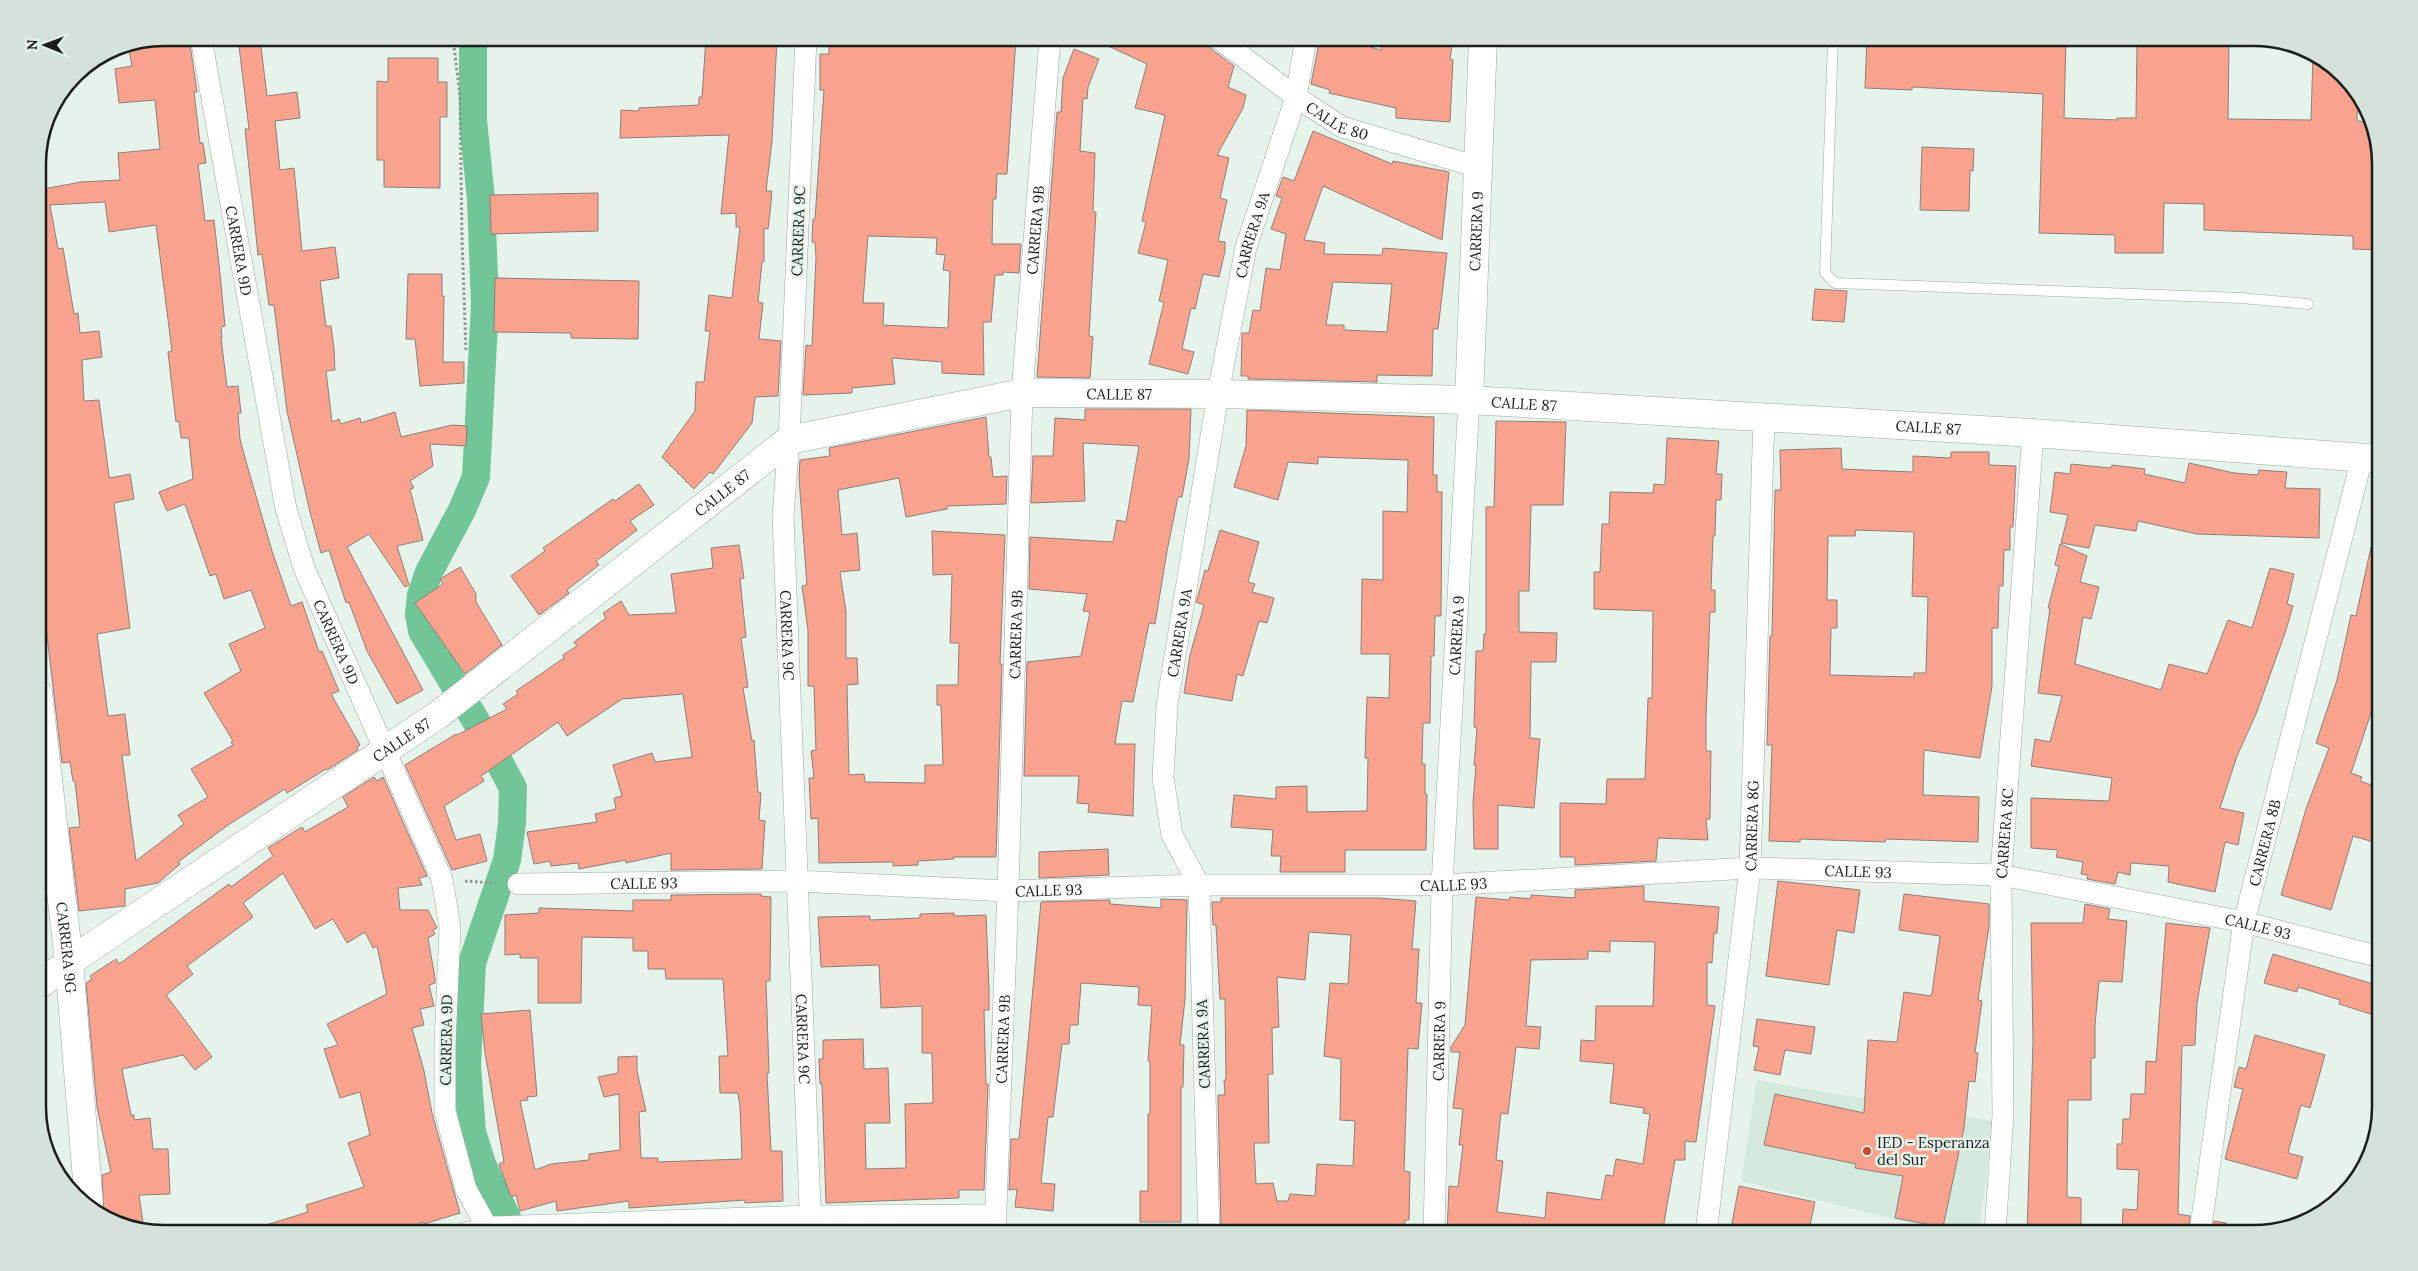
<svg xmlns="http://www.w3.org/2000/svg" width="2418" height="1271" viewBox="0 0 2418 1271" font-family="Lora,serif">
  <rect width="100%" height="100%" fill="#e5f3ea"/>
  <polygon fill="#d3e9db" points="1757,1080 1993,1121 1979,1233 1951,1233 1741,1181"/>
  <g fill="none" stroke-linecap="round" stroke-linejoin="round">
    <polyline stroke="#71c697" stroke-width="28" points="473,38 473,120 481,199 485,304 476,477 462,510 429,572 421,595 419,614 422,631 488,741 513,788 512,823 507,860 472,963 467,1066 472,1132 482,1164 514,1233"/>
  </g>
  <g fill="#f9a28e" stroke="#8d7f7b" fill-rule="evenodd">
    <path d="M164 38H189L197 92H194L200 143H203L206 163 198 164 205 221 214 220 220 274 225 326 221 327 222 338H221L227 387 238 386 241 413H238L240 439 247 465 272 551 291 606 302 602 319 652 322 651 339 691 331 694 360 745 357 747 358 750 327 770 326 769 287 793 285 789 228 825 178 862 180 864 158 883 125 889V906L79 911 69 828 80 827 75 781H73L70 762 62 763 40 576 38 538V190L81 182 120 180 118 153 160 149 155 100 119 103 115 69 132 66 128 45ZM105 202 109 232 156 225 172 351 168 352 176 422 179 421 181 438H189L193 479 159 492 167 511 185 504 210 576 216 574 224 599 251 590 265 628 229 644 241 671 204 693 233 741 231 742 233 745 191 769 208 797 178 815 184 824 136 861 122 755H130L125 714 108 716 97 634 130 628 114 503 134 499 130 474 110 478 109 476 99 400 84 401 82 360 102 357 99 331 80 333 78 313 74 314 63 248 58 249 50 205Z"/>
    <polygon points="238,38 260,38 267,96 297,92 300,118 275,121 280,170 294,168 302,251 335,247 339,278 320,281 326,326 331,326 334,349 335,370 326,371 332,422 339,419 341,424 360,418 361,423 395,412 401,437 452,425 467,426 466,446 430,444 433,466 410,481 414,488 410,489 423,540 397,546 409,585 405,587 369,534 347,547 423,690 397,704 367,651 349,602 346,603 329,550 321,553 310,512 287,411 274,305 269,305 262,254 258,255 245,129 249,129"/>
    <polygon points="706,38 777,38 772,141 766,191 772,191 770,213 768,229 764,228 764,262 762,262 758,302 763,303 759,339 781,341 778,396 755,397 752,423 713,474 710,472 694,489 662,457 695,411 696,382 704,382 710,331 705,331 709,295 732,298 740,227 736,227 736,213 721,214 729,135 620,138 621,110 639,111 639,108 699,105 699,97 702,97"/>
    <path d="M829 38H1016L1007 174H997L996 199H993L992 244H1021L1019 273 1003 272V275H995L991 322H983L984 375 942 373V362L892 358 895 384 852 388V393L803 395 806 345 812 346 816 257 815 242H812L813 219H815L824 90H820V54H829ZM868 236 937 238 936 254 945 255 943 270 950 271 948 328 883 325 884 303H863Z"/>
    <polygon points="1091,38 1202,38 1210,48 1234,66 1228,87 1246,95 1243,108 1217,155 1229,158 1220,198 1227,200 1218,241 1225,242 1225,251 1219,277 1203,274 1195,309 1191,308 1182,349 1194,352 1188,374 1149,364 1164,302 1159,301 1168,260 1138,253 1146,222 1142,221 1165,115 1135,108 1147,64"/>
    <polygon points="1320,38 1339,38 1381,50 1383,38 1453,38 1450,59 1453,60 1450,122 1396,118 1396,108 1329,93 1330,90 1311,84"/>
    <polygon points="1867,38 2066,38 2064,118 2117,120 2117,118 2136,118 2137,43 2229,45 2228,119 2311,120 2313,54 2358,92 2357,121 2369,122 2380,156 2380,250 2353,249 2353,236 2204,230 2204,204 2164,203 2163,253 2115,253 2115,235 2039,233 2043,94 1912,87 1912,90 1865,88"/>
    <polygon points="1074,49 1099,59 1088,87 1087,99 1083,98 1080,151 1095,153 1093,212 1096,212 1089,336 1093,337 1090,378 1037,377 1057,112 1061,112 1063,78"/>
    <polygon points="388,58 438,58 438,82 447,82 447,117 440,117 440,188 384,187 384,160 377,160 377,81 388,82"/>
    <path d="M1313 131 1392 164 1393 161 1449 172 1442 240 1323 186 1304 240 1325 243 1324 254 1382 255 1383 248 1447 253 1438 329H1433L1432 376 1377 375V382L1248 379V376H1241L1242 333H1249L1253 310 1260 311 1266 268 1280 270 1286 234 1271 229 1282 198 1276 196 1283 177 1294 181ZM1333 282 1392 284 1387 332 1344 330V325H1326Z"/>
    <polygon points="1922,147 1974,149 1973,171 1970,170 1969,211 1920,210"/>
    <polygon points="598,193 598,231 491,234 490,195"/>
    <polygon points="408,274 442,274 442,296 444,296 443,362 464,362 464,383 420,386 415,339 406,339"/>
    <polygon points="495,278 639,281 638,339 571,338 571,333 494,332"/>
    <polygon points="1815,289 1847,291 1844,322 1812,320"/>
    <polygon points="1085,409 1191,409 1189,459 1182,497 1178,497 1167,551 1155,624 1149,623 1133,702 1122,701 1115,744 1135,744 1133,816 1088,812 1089,804 1077,803 1079,776 1024,776 1027,662 1081,656 1090,612 1083,611 1087,594 1029,589 1030,537 1113,542 1117,520 1126,522 1139,446 1083,443 1085,501 1031,503 1033,456 1053,456 1055,418 1085,420"/>
    <polygon points="1247,410 1434,417 1433,475 1437,475 1437,492 1442,492 1441,616 1435,616 1434,656 1431,656 1430,723 1423,723 1422,764 1425,764 1425,794 1427,794 1426,850 1345,850 1345,872 1280,872 1281,856 1271,856 1273,830 1231,827 1234,795 1276,799 1276,787 1307,786 1307,812 1367,811 1368,758 1365,758 1367,697 1389,698 1390,654 1361,654 1362,579 1383,580 1383,511 1407,512 1408,460 1318,457 1318,464 1288,462 1278,500 1234,487 1246,446"/>
    <polygon points="986,417 989,457 991,457 993,477 1007,476 1006,504 947,506 947,509 906,517 899,478 838,490 842,535 857,533 860,570 840,572 846,612 846,658 857,658 858,684 847,685 849,775 864,774 865,782 925,783 925,765 943,765 941,705 937,705 937,685 958,685 959,643 950,643 952,574 933,575 932,531 1005,535 1000,664 1002,664 996,857 953,857 954,859 918,861 918,865 893,866 893,862 819,863 818,818 811,819 809,778 814,778 811,751 816,750 814,686 808,686 808,630 802,586 807,585 799,478 800,460 830,456 829,448"/>
    <polygon points="1496,421 1566,422 1563,505 1531,505 1529,591 1519,591 1519,632 1557,633 1556,662 1531,662 1530,738 1540,739 1534,808 1498,805 1498,849 1474,849 1473,803 1476,765 1474,765 1477,728 1474,727 1476,651 1483,651 1484,634 1486,634 1486,507 1494,507"/>
    <polygon points="1667,438 1719,441 1716,474 1722,474 1721,500 1716,500 1715,536 1713,536 1711,590 1715,590 1715,612 1710,612 1706,717 1706,751 1711,751 1710,819 1706,819 1708,840 1658,838 1656,861 1575,865 1575,857 1560,857 1560,803 1606,804 1607,779 1645,779 1648,698 1652,698 1653,611 1594,609 1594,572 1600,572 1602,524 1609,524 1610,492 1653,493 1654,484 1665,485"/>
    <path d="M1841 448 1842 469 1913 472V456L1951 458V452H1989V465L2016 466 2013 527H2010V550H2004L2003 586H1999L1998 628H1992V686L1980 758 1924 750 1923 795 1979 797 1978 842 1886 839 1885 842 1800 839V842L1769 841 1772 745H1767L1768 706 1770 636H1772L1775 490H1781L1780 450ZM1856 530 1914 532 1912 596 1928 597 1926 673H1914V677L1830 675 1831 628H1837V600H1827L1828 536H1855Z"/>
    <polygon points="2189,463 2234,473 2258,475 2259,470 2287,472 2285,488 2320,489 2319,538 2197,534 2138,521 2136,531 2095,525 2089,548 2061,543 2068,515 2050,512 2055,472 2070,474 2071,464 2111,468 2112,465 2145,469 2144,474 2185,483"/>
    <polygon points="639,484 654,505 630,521 637,530 596,561 599,565 567,590 569,593 539,615 511,576 545,551 543,548 613,499 615,501"/>
    <polygon points="1220,530 1259,542 1248,582 1255,584 1252,592 1274,598 1267,623 1259,621 1243,676 1237,674 1232,701 1184,693 1190,655 1204,605 1196,602 1198,596 1205,570 1208,571"/>
    <polygon points="2060,544 2087,556 2080,582 2099,587 2091,619 2083,617 2075,664 2161,690 2169,664 2207,674 2228,620 2252,628 2270,568 2294,574 2287,604 2293,606 2285,633 2256,714 2237,756 2220,808 2244,813 2238,845 2225,842 2215,892 2168,882 2169,866 2131,863 2130,875 2118,872 2115,884 2087,879 2088,875 2081,874 2083,862 2056,857 2058,850 2031,848 2031,798 2109,801 2112,778 2031,766 2035,739 2050,742 2062,696 2038,693 2050,608 2048,608 2059,566 2055,565"/>
    <polygon points="739,545 744,578 740,579 746,637 741,638 748,687 743,688 752,741 754,740 758,792 761,793 759,820 765,821 762,869 671,870 671,853 626,863 626,860 579,869 578,863 551,866 550,861 534,864 527,832 597,822 595,814 616,809 614,798 622,796 613,765 652,753 655,762 692,757 683,694 622,699 567,736 558,722 481,776 484,781 444,806 456,840 480,834 487,861 452,870 405,765 456,734 457,735 507,709 503,704 518,694 516,691 564,658 563,655 577,646 574,642 606,618 603,613 621,601 629,615 676,613 671,574 713,568 711,548"/>
    <polygon points="2371,547 2380,548 2380,686 2351,773 2362,777 2360,781 2380,788 2380,844 2353,836 2331,910 2281,895 2306,809 2329,748 2316,743 2337,680 2351,615 2356,616"/>
    <polygon points="460,567 476,594 476,602 502,645 465,674 415,603 443,584 440,579"/>
    <polygon points="374,777 377,781 383,777 427,876 419,878 422,885 398,888 400,910 428,910 437,928 433,930 435,934 428,938 435,978 435,983 429,985 434,1006 420,1009 424,1025 412,1028 424,1071 432,1113 460,1213 424,1224 424,1222 391,1234 254,1234 253,1229 308,1212 306,1205 364,1187 348,1143 370,1135 360,1092 340,1098 324,1049 338,1045 327,1024 387,994 377,946 373,948 365,932 347,943 333,919 315,929 283,873 243,903 253,917 187,966 193,974 166,995 212,1057 195,1070 183,1055 122,1069 131,1115 134,1115 134,1120 150,1118 153,1149 168,1149 170,1194 139,1195 144,1229 108,1220 104,1217 102,1175 111,1172 97,1107 86,983 92,979 90,976 116,959 119,964 229,884 231,887 273,856 268,848 302,827 305,832 348,807 343,797"/>
    <polygon points="1108,849 1109,875 1039,878 1039,852"/>
    <polygon points="1778,881 1860,890 1854,933 1837,930 1829,985 1766,976"/>
    <path d="M1644 886V901L1719 907 1717 933H1714L1712 963 1707 962V1005L1715 1006 1696 1142 1685 1141V1160H1675L1662 1234H1447L1449 1186 1458 1187 1463 1145H1459L1463 1109 1453 1108 1460 1052H1451V1047L1465 1025 1476 897 1509 900 1510 897 1531 899V895L1575 898V890ZM1610 941 1655 942 1653 1006H1596L1595 1041 1581 1040 1580 1061 1614 1064 1610 1103 1644 1108 1643 1113 1650 1114 1643 1164 1616 1159 1613 1176 1606 1175 1601 1200 1547 1192 1545 1218 1497 1212 1503 1161 1496 1160 1501 1113 1508 1114 1516 1047 1539 1049 1541 1027 1526 1026 1531 960 1588 959V951L1610 952Z"/>
    <polygon points="761,894 761,896 771,897 770,981 766,981 769,1073 767,1073 771,1151 782,1151 783,1201 745,1203 745,1200 629,1208 629,1201 557,1211 556,1201 520,1211 516,1195 511,1197 499,1164 504,1162 485,1053 481,1014 530,1010 537,1096 527,1097 528,1100 520,1101 535,1170 551,1164 589,1160 589,1154 620,1150 619,1094 604,1097 598,1077 618,1073 618,1057 637,1056 637,1071 646,1111 639,1112 641,1158 658,1158 658,1162 742,1159 740,1107 738,1093 720,1093 719,1056 728,1056 723,979 666,979 665,969 648,969 648,951 633,951 633,938 582,937 581,1003 538,1003 538,958 520,958 520,954 505,955 505,915 539,913 539,908 633,911 633,900 671,900 671,895"/>
    <polygon points="1904,894 1989,904 1989,926 1978,1000 1982,1001 1975,1053 1978,1053 1975,1082 1969,1081 1964,1128 1943,1227 1895,1218 1903,1176 1855,1168 1856,1164 1764,1145 1775,1094 1864,1113 1868,1040 1897,1042 1904,992 1931,996 1932,993 1940,936 1899,930"/>
    <path d="M1221 898H1378L1416 901 1412 949H1419L1416 1003H1422L1418 1049 1408 1048 1404 1171 1410 1172 1409 1220H1405L1404 1234H1351V1230L1275 1226V1228L1238 1230V1227L1221 1228 1218 1095H1225L1224 1080H1226L1225 999H1220L1216 925H1213L1212 902H1221ZM1309 932 1351 935 1348 984 1330 983 1324 1056 1341 1059 1340 1120 1355 1121 1353 1166 1317 1164 1315 1196 1290 1194 1288 1201H1277L1273 1183 1256 1184 1254 1143H1269L1268 1074H1273L1272 1028 1279 1027 1277 977 1305 980Z"/>
    <polygon points="1161,899 1187,900 1185,999 1180,1045 1184,1045 1183,1087 1181,1087 1181,1222 1140,1222 1140,1191 1148,1191 1148,1114 1150,1114 1150,1061 1148,1061 1152,1006 1138,1005 1139,987 1081,983 1078,1025 1070,1025 1069,1044 1062,1044 1053,1117 1048,1117 1041,1183 1055,1184 1053,1211 1015,1207 1017,1189 1009,1190 1011,1139 1019,1139 1041,902 1110,900 1110,904 1161,908"/>
    <polygon points="2085,904 2110,909 2108,919 2127,921 2122,982 2099,981 2095,1025 2095,1058 2091,1058 2091,1100 2068,1100 2067,1197 2081,1198 2081,1234 2027,1234 2033,1042 2031,923 2083,923"/>
    <polygon points="954,913 954,916 986,915 989,989 989,1010 984,1010 986,1084 988,1084 984,1190 959,1190 959,1198 826,1203 822,1084 820,1084 819,1059 823,1059 823,1040 863,1039 864,1069 888,1068 890,1123 865,1123 866,1169 906,1168 905,1104 933,1103 932,1053 922,1053 922,1006 881,1008 879,965 821,967 818,917 870,916 870,920 920,918 920,914"/>
    <polygon points="2166,923 2210,928 2197,1003 2195,1045 2182,1046 2178,1214 2190,1216 2188,1234 2122,1234 2123,1209 2137,1210 2139,1170 2117,1169 2117,1144 2122,1144 2123,1119 2130,1119 2131,1094 2145,1094 2146,1061 2156,1062"/>
    <polygon points="2273,954 2380,986 2380,1017 2339,1004 2340,1000 2298,987 2297,992 2264,983"/>
    <polygon points="1757,1019 1815,1027 1811,1054 1785,1050 1780,1075 1754,1070 1759,1047 1753,1046"/>
    <polygon points="2255,1035 2325,1055 2310,1108 2301,1105 2288,1153 2303,1157 2297,1179 2225,1159 2243,1089 2234,1087 2239,1067 2246,1069"/>
    <polygon points="1739,1186 1815,1202 1808,1234 1730,1234"/>
    <polygon points="2214,1221 2226,1223 2225,1234 2213,1234"/>
  </g>
  <g fill="none" stroke-linecap="round" stroke-linejoin="round">
    <defs>
      <polyline id="lane" points="1833,38 1825,273 1835,283 2241,298 2308,304"/>
      <g id="street">
        <path id="s1" d="M201 38 286 509 304 568 442 879 450 928 445 1044V1111L466 1189 487 1227 489 1233"/>
        <path id="s2" d="M806 38 789 440 783 516 811 1233"/>
        <path id="s3" d="M1218 38 1296 97 1342 127 1478 167"/>
        <path id="s4" d="M518 884 796 881 1008 891 1199 885H1442L1750 868 2001 875 2244 922 2380 957"/>
        <polyline points="465,1233 494,1227 809,1216 994,1215"/>
        <path id="s5" d="M995 1233 1008 891 1022 393 1050 38"/>
        <path id="s6" d="M1209 1233 1199 885 1172 835 1163 778 1167 705 1218 394 1246 247 1296 97 1306 38"/>
        <path id="s7" d="M1434 1233 1442 885 1469 400"/>
        <path id="s8" d="M1706 1233 1750 868 1764 416"/>
        <path id="s9" d="M1995 1233 2003 1115 2001 875 2033 433"/>
        <path id="s10" d="M2200 1233 2244 922 2362 458"/>
      </g>
      <g id="secondary">
        <path id="s11" d="M1469 400 1483 38"/>
        <path id="s12" d="M38 693 69 962 89 1204"/>
        <path id="s13" d="M38 986 69 962 438 715 789 440 1022 393 1218 394 1469 400 2033 433 2380 459"/>
      </g>
    </defs>
    <use href="#lane" stroke="#9ba8a0" stroke-width="11"/>
    <use href="#street" stroke="#9ba8a0" stroke-width="22"/>
    <use href="#secondary" stroke="#9ba8a0" stroke-width="29"/>
    <g stroke="#8c9690" stroke-width="3" stroke-dasharray="2.5 2.5" stroke-linecap="butt">
      <polyline points="453,38 460,96 462,240 466,351"/>
      <polyline points="465,881 496,883"/>
    </g>
    <use href="#lane" stroke="#fff" stroke-width="10"/>
    <use href="#street" stroke="#fff" stroke-width="21"/>
    <use href="#secondary" stroke="#fff" stroke-width="28"/>
  </g>
  <circle fill="#d04528" stroke="#e5f3ea" stroke-width="2" cx="1867" cy="1151" r="5"/>
  <g text-anchor="middle" dominant-baseline="central" stroke-width="5" stroke-linejoin="round" paint-order="stroke">
    <g font-size="15" fill="#1a1f1c" stroke="#e5f3ea">
      <text stroke="none"><textPath href="#s3" startOffset="146">CALLE 80</textPath></text>
      <text transform="translate(798 231) rotate(-88)">CARRERA 9C</text>
      <text stroke="none"><textPath href="#s5" startOffset="1004">CARRERA 9B</textPath></text>
      <text stroke="none"><textPath href="#s11" startOffset="169">CARRERA 9</textPath></text>
      <text stroke="none"><textPath href="#s6" startOffset="1014">CARRERA 9A</textPath></text>
      <text stroke="none"><textPath href="#s1" startOffset="216">CARRERA 9D</textPath></text>
      <text stroke="none"><textPath href="#s13" startOffset="1264">CALLE 87</textPath></text>
      <text stroke="none"><textPath href="#s13" startOffset="1669">CALLE 87</textPath></text>
      <text stroke="none"><textPath href="#s13" startOffset="2074">CALLE 87</textPath></text>
      <text stroke="none"><textPath href="#s13" startOffset="844">CALLE 87</textPath></text>
      <text stroke="none"><textPath href="#s6" startOffset="609">CARRERA 9A</textPath></text>
      <text stroke="none"><textPath href="#s2" startOffset="598">CARRERA 9C</textPath></text>
      <text stroke="none"><textPath href="#s5" startOffset="599">CARRERA 9B</textPath></text>
      <text stroke="none"><textPath href="#s7" startOffset="598">CARRERA 9</textPath></text>
      <text stroke="none"><textPath href="#s1" startOffset="621">CARRERA 9D</textPath></text>
      <text stroke="none"><textPath href="#s13" startOffset="439">CALLE 87</textPath></text>
      <text stroke="none"><textPath href="#s8" startOffset="410">CARRERA 8G</textPath></text>
      <text stroke="none"><textPath href="#s9" startOffset="400">CARRERA 8C</textPath></text>
      <text stroke="none"><textPath href="#s10" startOffset="396">CARRERA 8B</textPath></text>
      <text stroke="none"><textPath href="#s4" startOffset="1341">CALLE 93</textPath></text>
      <text stroke="none"><textPath href="#s4" startOffset="126">CALLE 93</textPath></text>
      <text stroke="none"><textPath href="#s4" startOffset="936">CALLE 93</textPath></text>
      <text stroke="none"><textPath href="#s4" startOffset="531">CALLE 93</textPath></text>
      <text stroke="none"><textPath href="#s4" startOffset="1746">CALLE 93</textPath></text>
      <text stroke="none"><textPath href="#s12" startOffset="256">CARRERA 9G</textPath></text>
      <text transform="translate(446 1040) rotate(-89)">CARRERA 9D</text>
      <text stroke="none"><textPath href="#s2" startOffset="1002">CARRERA 9C</textPath></text>
      <text stroke="none"><textPath href="#s5" startOffset="194">CARRERA 9B</textPath></text>
      <text stroke="none"><textPath href="#s7" startOffset="192">CARRERA 9</textPath></text>
      <text transform="translate(1203 1044) rotate(-92)">CARRERA 9A</text>
    </g>
    <g font-size="15" fill="#1a1f1c" stroke="#e5f3ea" text-anchor="start">
      <text x="1877" y="1142">IED - Esperanza<tspan x="1877" dy="17">del Sur</tspan></text>
    </g>
  </g>
  <path d="M0 0H2418V1271H0ZM164 46H2254A118 118 0 0 1 2372 164V1107A118 118 0 0 1 2254 1225H164A118 118 0 0 1 46 1107V164A118 118 0 0 1 164 46Z" fill="#d5e2da" fill-rule="evenodd"/>
  <path fill="none" stroke="#1a1f1c" stroke-width="2.5" d="M164 46H2254A118 118 0 0 1 2372 164V1107A118 118 0 0 1 2254 1225H164A118 118 0 0 1 46 1107V164A118 118 0 0 1 164 46Z"/>
  <g transform="translate(45 45) rotate(271)" stroke="#e5f3ea" stroke-width="4" paint-order="stroke">
  <path d="M0-4L9 19L0 12L-9 19Z" fill="#1a1f1c"/>
  <text y="-8" font-size="14" font-weight="bold" text-anchor="middle" fill="#1a1f1c">N</text>
  </g>
</svg>
